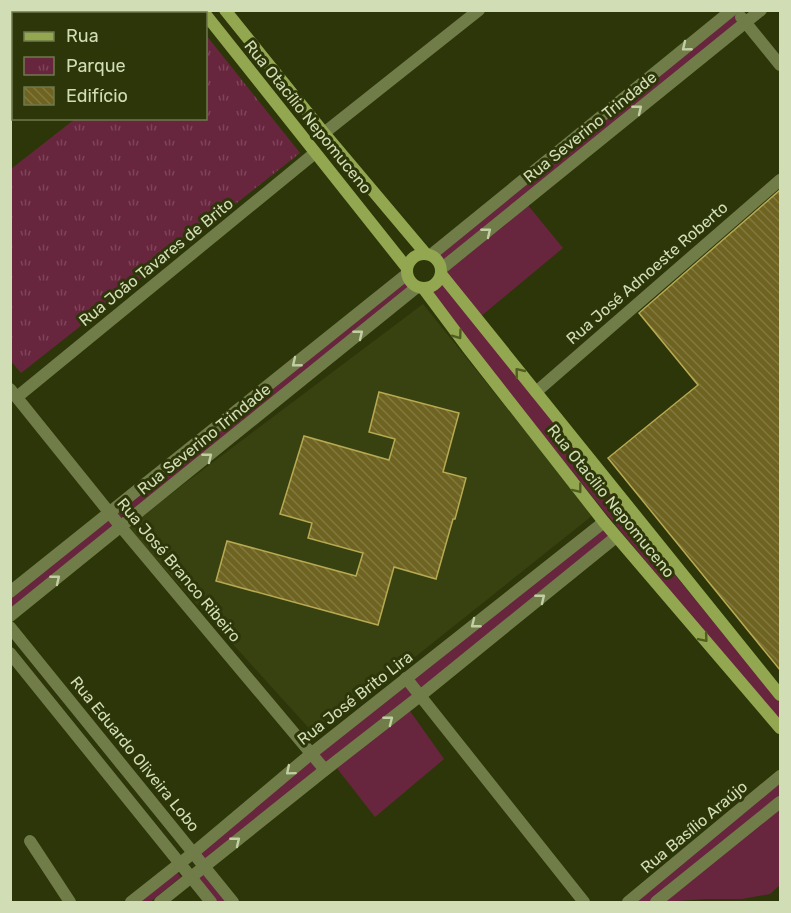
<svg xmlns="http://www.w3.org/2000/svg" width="791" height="913" viewBox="0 0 791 913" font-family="Rubik,sans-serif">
  <defs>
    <pattern id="park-tufts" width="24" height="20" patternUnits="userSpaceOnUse" patternTransform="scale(1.5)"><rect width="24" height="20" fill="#68263e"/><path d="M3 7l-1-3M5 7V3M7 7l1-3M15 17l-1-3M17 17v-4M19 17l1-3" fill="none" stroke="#7d4558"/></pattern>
    <pattern id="building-back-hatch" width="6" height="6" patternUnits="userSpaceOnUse" patternTransform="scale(1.5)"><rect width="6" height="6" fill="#6e6320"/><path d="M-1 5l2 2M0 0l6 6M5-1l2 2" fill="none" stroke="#82793e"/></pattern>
  </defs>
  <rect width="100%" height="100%" fill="#2d3609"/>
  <polygon fill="#384211" points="423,304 593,515 316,736 127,527"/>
  <g fill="#68263e">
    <polygon points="734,12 741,22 442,267 437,258 433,256"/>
    <polygon points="527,204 563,248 480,317 443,274"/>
    <polygon points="442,279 665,563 780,703 780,723 604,511 427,291 435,287"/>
    <polygon points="404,280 410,288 123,520 117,513"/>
    <polygon points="109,520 116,528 11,613 11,595"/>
    <polygon points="605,525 614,536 422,691 412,678"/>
    <polygon points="405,684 415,696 325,765 315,751"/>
    <polygon points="410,711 444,759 375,817 336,767"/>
    <polygon points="310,758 320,769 207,862 199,852"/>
    <polygon points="780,781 780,798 652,902 633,902"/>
    <polygon points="780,807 780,885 770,894 742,899 705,899 663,902"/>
    <polygon points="176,871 181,877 150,902 136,902"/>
    <polygon points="204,871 230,902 215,902 195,879"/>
  </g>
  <polygon fill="url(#park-tufts)" points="206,35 300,153 21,373 11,361 11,169 75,119 206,118"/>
  <g fill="url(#building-back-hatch)" stroke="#b8aa53" stroke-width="1.5">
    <polygon points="780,190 780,670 608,458 698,385 639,313"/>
    <polygon points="379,392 459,413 443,472 466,478 455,519 453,519 436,579 394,567 378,625 216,581 227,541 356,576 363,553 308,538 312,523 280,514 304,436 389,460 395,439 369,432"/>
  </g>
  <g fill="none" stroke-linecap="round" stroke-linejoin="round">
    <g stroke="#707d49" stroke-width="12">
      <polyline points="741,17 780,65"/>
      <polyline points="324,133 479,10"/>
      <polyline points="431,255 732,10"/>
      <polyline points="441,269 761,10"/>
      <polyline points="10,389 121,527 325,770"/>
      <polyline points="536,392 780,180"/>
      <polyline points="17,397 315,153"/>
      <polyline points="10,592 407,274"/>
      <polyline points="10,616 417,287"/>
      <polyline points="10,627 233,902"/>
      <polyline points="10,653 211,902"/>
      <polyline points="406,678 584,902"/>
      <polyline points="30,841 70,902"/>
      <polyline points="131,902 193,853 312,753 604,522"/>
      <polyline points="160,902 325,770 420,696 616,537"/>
      <polyline points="628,902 780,776"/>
      <polyline points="656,902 780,802"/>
    </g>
    <g stroke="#93a751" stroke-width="12">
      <polyline points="225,10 324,133 426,254"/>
      <polyline points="206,15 407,268"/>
      <circle cx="424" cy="271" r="17"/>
      <polyline points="441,274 780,695"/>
      <polyline points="423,288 467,347 604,522 780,728"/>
    </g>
  </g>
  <defs><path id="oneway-chevron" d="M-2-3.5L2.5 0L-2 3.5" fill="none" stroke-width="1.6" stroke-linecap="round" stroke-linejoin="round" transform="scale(1.5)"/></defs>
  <g stroke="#c2cfa5">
    <use href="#oneway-chevron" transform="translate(686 47) rotate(141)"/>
    <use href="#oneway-chevron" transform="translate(638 109) rotate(-39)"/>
    <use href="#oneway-chevron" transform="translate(487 232) rotate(-39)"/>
    <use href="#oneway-chevron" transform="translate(359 334) rotate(-39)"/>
    <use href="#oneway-chevron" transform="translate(296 363) rotate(141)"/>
    <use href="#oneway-chevron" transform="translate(208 457) rotate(-39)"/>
    <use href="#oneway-chevron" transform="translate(56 579) rotate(-39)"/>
    <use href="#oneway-chevron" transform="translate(541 598) rotate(-39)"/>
    <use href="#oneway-chevron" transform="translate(475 624) rotate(142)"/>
    <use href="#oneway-chevron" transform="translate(389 720) rotate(-38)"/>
    <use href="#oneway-chevron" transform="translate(290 771) rotate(140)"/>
    <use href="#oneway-chevron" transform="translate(236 841) rotate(-39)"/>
  </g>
  <g stroke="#515e22">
    <use href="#oneway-chevron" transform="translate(458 335) rotate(54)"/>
    <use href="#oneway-chevron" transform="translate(519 372) rotate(-129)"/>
    <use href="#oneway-chevron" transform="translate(578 489) rotate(52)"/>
    <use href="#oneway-chevron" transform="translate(704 638) rotate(50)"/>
  </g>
  <g text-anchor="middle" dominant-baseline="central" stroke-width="6" stroke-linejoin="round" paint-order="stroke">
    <g font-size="16" fill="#d1ddb5" stroke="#2d3609">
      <text transform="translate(308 117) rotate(51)">Rua Otacílio Nepomuceno</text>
      <text transform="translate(590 127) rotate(-39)">Rua Severino Trindade</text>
      <text transform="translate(156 262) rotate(-39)">Rua João Tavares de Brito</text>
      <text transform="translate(647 273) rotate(-41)">Rua José Adnoeste Roberto</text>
      <text transform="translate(204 439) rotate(-39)">Rua Severino Trindade</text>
      <text transform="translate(611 501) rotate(51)">Rua Otacílio Nepomuceno</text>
      <text transform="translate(179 570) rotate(50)">Rua José Branco Ribeiro</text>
      <text transform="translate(355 698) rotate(-38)">Rua José Brito Lira</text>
      <text transform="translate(135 754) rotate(51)">Rua Eduardo Oliveira Lobo</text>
      <text transform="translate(694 827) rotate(-40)">Rua Basílio Araújo</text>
    </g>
  </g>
  <rect width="791" height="913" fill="none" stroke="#d1ddb5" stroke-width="24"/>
  <rect x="12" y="12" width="195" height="108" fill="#2d3609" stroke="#6f794e" stroke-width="1.5"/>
  <rect x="24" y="32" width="30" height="9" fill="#93a751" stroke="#6f794e" stroke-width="1.5"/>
  <text x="66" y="42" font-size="18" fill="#d1ddb5">Rua</text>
  <rect x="24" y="57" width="30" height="18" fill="url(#park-tufts)" stroke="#6f794e" stroke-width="1.5"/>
  <text x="66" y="72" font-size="18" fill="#d1ddb5">Parque</text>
  <rect x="24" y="87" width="30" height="18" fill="url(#building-back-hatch)" stroke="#6f794e" stroke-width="1.5"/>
  <text x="66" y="102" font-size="18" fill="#d1ddb5">Edifício</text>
</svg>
